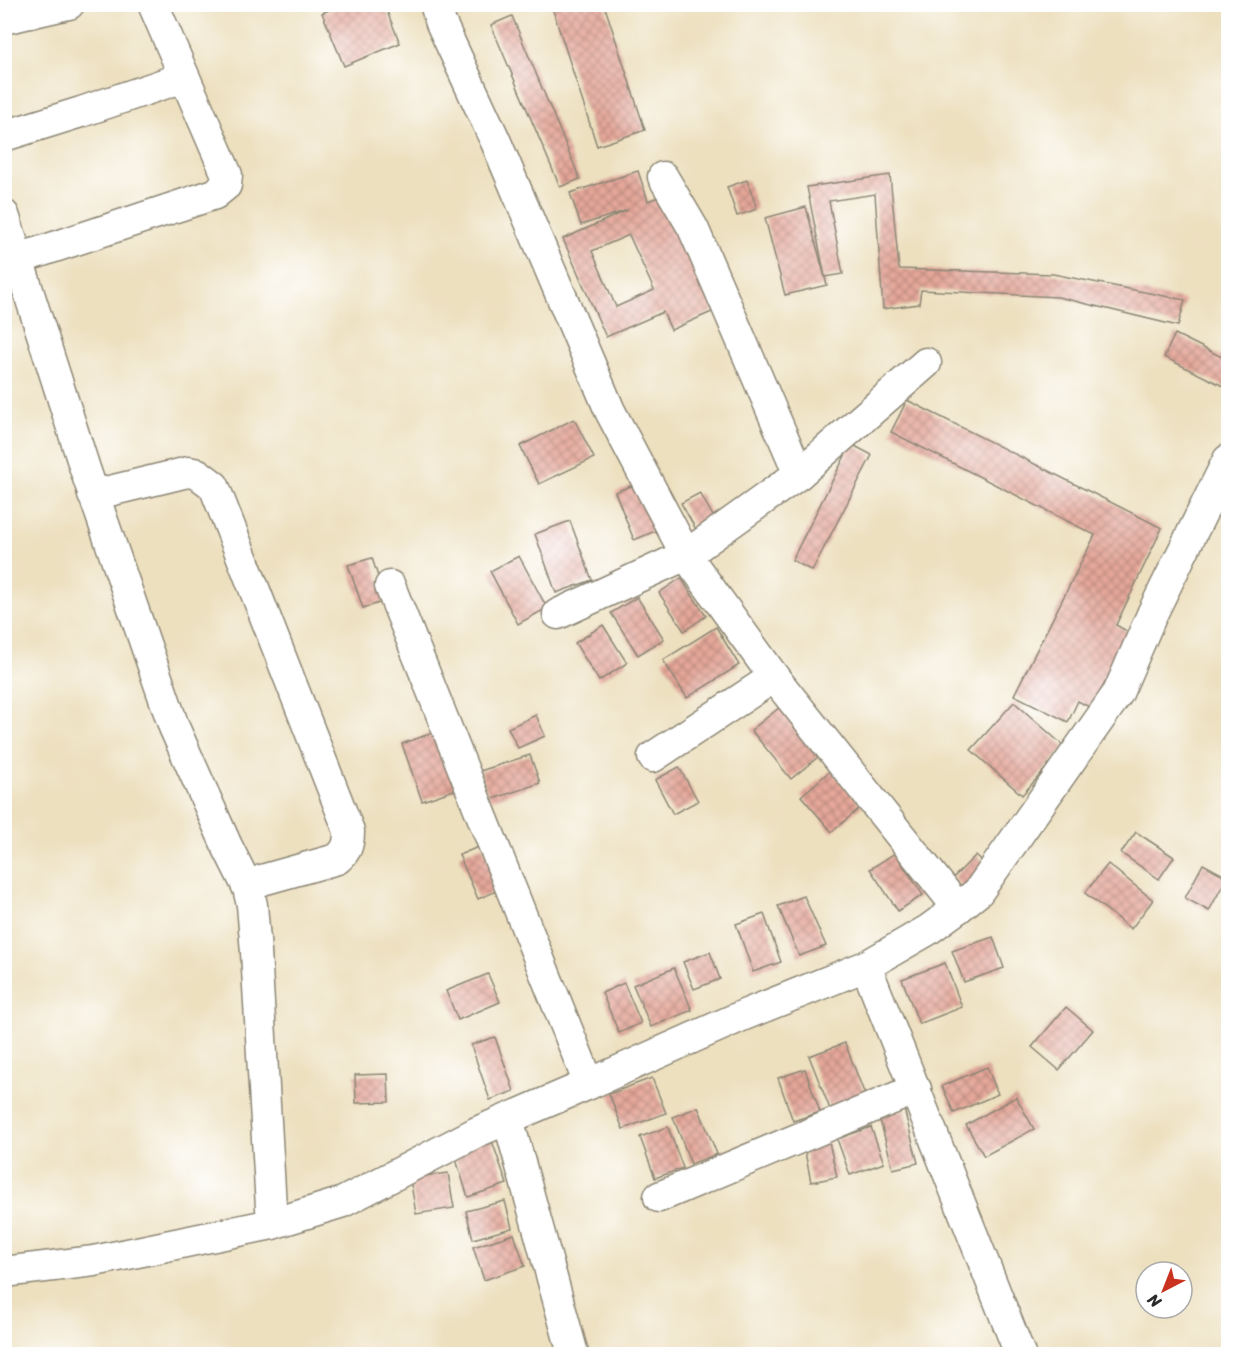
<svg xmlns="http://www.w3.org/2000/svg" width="1233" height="1359" viewBox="0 0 1233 1359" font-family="Sriracha,sans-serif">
  <defs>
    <pattern id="building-cross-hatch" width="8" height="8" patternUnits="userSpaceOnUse" patternTransform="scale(1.5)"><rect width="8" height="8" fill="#e5a79a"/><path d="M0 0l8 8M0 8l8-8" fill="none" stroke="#ba887e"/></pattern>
  </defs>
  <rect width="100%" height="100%" fill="#fff"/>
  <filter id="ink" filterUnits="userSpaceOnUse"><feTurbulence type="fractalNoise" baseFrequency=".0167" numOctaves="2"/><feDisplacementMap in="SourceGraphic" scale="12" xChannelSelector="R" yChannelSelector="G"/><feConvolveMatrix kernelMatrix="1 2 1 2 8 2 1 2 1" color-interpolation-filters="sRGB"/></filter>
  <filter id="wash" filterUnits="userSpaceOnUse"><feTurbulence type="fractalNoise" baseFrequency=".008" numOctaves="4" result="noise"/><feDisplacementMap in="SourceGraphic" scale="24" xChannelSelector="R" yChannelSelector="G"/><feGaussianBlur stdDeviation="1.35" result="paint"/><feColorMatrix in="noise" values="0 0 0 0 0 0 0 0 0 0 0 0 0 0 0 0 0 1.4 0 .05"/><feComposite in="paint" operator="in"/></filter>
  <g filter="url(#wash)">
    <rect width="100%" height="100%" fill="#ede0bf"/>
    <g id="blocks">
      <g fill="url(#building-cross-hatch)" fill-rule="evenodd">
        <polygon points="343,4 384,4 400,43 344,66 322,13"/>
        <polygon points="551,4 604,4 645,130 597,146"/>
        <polygon points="512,16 580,179 560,187 491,25"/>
        <path d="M638 171 648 201 661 196 667 205 714 311 671 330 663 312 606 337 563 239 628 210 581 225 570 193ZM629 235 654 290 616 307 592 251Z"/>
        <polygon points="890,175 899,269 1053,274 1185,300 1178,326 1058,297 921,290 919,304 883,309 875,194 829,201 843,274 825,277 807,187"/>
        <polygon points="747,180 757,209 737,216 727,187"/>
        <polygon points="806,207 827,285 785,295 765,218"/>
        <polygon points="1175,334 1228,360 1227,388 1164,357"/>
        <polygon points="907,400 1162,528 1116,625 1132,634 1091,708 1078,701 1068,722 1014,695 1095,535 891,432"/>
        <polygon points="574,419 594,458 539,484 520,446"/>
        <polygon points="851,444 872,455 812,571 792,560"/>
        <polygon points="642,482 660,529 634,540 615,492"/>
        <polygon points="700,493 717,523 698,533 681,503"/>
        <polygon points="570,521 592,580 556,593 535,534"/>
        <polygon points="519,556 547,608 518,624 490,571"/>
        <polygon points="372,558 386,601 363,608 348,565"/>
        <polygon points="681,578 706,616 684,631 659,593"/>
        <polygon points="637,597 664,639 638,655 611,613"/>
        <polygon points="603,625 627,663 599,681 575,643"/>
        <polygon points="716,627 739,665 687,698 663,660"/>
        <polygon points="1014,702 1065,747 1022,795 971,750"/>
        <polygon points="784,704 823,753 791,779 751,730"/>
        <polygon points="536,715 545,736 518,748 508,728"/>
        <polygon points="437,731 457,789 422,801 402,744"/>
        <polygon points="530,755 540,783 490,800 480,771"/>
        <polygon points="679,767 698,801 673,814 655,780"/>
        <polygon points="831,770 862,806 832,832 801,796"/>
        <polygon points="1136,832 1174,857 1159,879 1121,853"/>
        <polygon points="483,845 501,889 478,899 459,855"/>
        <polygon points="895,853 923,895 898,911 870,869"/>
        <polygon points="976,855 988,866 966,890 953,878"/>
        <polygon points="1108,864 1153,900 1131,929 1085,893"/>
        <polygon points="1203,864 1227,877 1209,911 1185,898"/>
        <polygon points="804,896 826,946 799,956 778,906"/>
        <polygon points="764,914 781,962 753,972 736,924"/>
        <polygon points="993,937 1004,968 964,982 952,951"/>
        <polygon points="710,952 720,979 694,989 683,962"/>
        <polygon points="945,963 962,1007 919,1024 902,979"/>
        <polygon points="674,968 692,1010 651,1027 633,985"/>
        <polygon points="488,974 500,1002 458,1020 446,991"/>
        <polygon points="624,983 641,1023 619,1033 602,993"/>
        <polygon points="1066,1007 1093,1030 1059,1070 1032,1047"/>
        <polygon points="495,1037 514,1091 490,1100 471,1045"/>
        <polygon points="845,1043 865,1095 830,1109 809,1056"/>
        <polygon points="987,1067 998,1094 954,1113 942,1086"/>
        <polygon points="805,1069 820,1112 793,1121 778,1078"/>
        <polygon points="388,1074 389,1102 356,1103 355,1075"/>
        <polygon points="652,1078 666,1113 623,1129 609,1094"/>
        <polygon points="1016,1097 1034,1129 984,1156 966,1125"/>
        <polygon points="698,1107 717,1154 691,1164 673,1117"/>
        <polygon points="904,1109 918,1163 893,1169 879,1116"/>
        <polygon points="668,1127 683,1168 655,1178 640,1137"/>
        <polygon points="871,1127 884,1163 850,1175 837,1139"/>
        <polygon points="491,1138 507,1184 468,1197 453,1150"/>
        <polygon points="829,1142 837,1177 811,1182 804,1147"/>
        <polygon points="448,1173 454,1208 416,1214 410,1178"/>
        <polygon points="505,1201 512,1228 473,1239 466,1211"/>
        <polygon points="514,1234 525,1266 484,1280 473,1247"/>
      </g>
    </g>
  </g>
  <g filter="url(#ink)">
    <use href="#blocks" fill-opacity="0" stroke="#8c8675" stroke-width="1.5"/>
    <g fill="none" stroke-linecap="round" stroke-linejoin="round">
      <defs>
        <g id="minor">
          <polyline points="435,4 441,23 496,142 610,411 686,555 774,677 958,908 928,930 866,966 1020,1354"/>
          <polyline points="4,19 69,4"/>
          <polyline points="4,136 81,112 184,77"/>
          <polyline points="663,177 693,228 799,474"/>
          <polyline points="4,215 86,472 174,727 227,846 248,888"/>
          <polyline points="18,259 215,194 226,185 227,175 153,4"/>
          <path d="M93 495 188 472 198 474 214 486 349 831C349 844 347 851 337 859L262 880 248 888 252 905 256 952 272 1224"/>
          <polyline points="390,586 589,1084 744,1015 866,966"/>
          <polyline points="558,614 686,555 799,474 926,363"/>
          <polyline points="653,757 774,677"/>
          <polyline points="958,908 978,892 1118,693 1153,612 1228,460"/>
          <polyline points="508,1119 573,1354"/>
          <polyline points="659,1197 916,1089"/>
          <polyline points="4,1272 94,1261 272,1224 343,1202 477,1132 589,1084"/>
        </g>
      </defs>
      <use href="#minor" stroke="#8c8675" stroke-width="33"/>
      <use href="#minor" stroke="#fff" stroke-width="30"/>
    </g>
  </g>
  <rect width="1233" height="1359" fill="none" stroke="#fff" stroke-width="24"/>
  <g transform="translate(1164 1290) rotate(222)"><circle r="28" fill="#ffffff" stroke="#aaaaaa" stroke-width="1.5"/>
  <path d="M0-4.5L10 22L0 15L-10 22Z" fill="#c8321e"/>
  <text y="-9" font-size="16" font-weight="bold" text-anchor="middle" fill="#2b2b2b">N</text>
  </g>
</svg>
